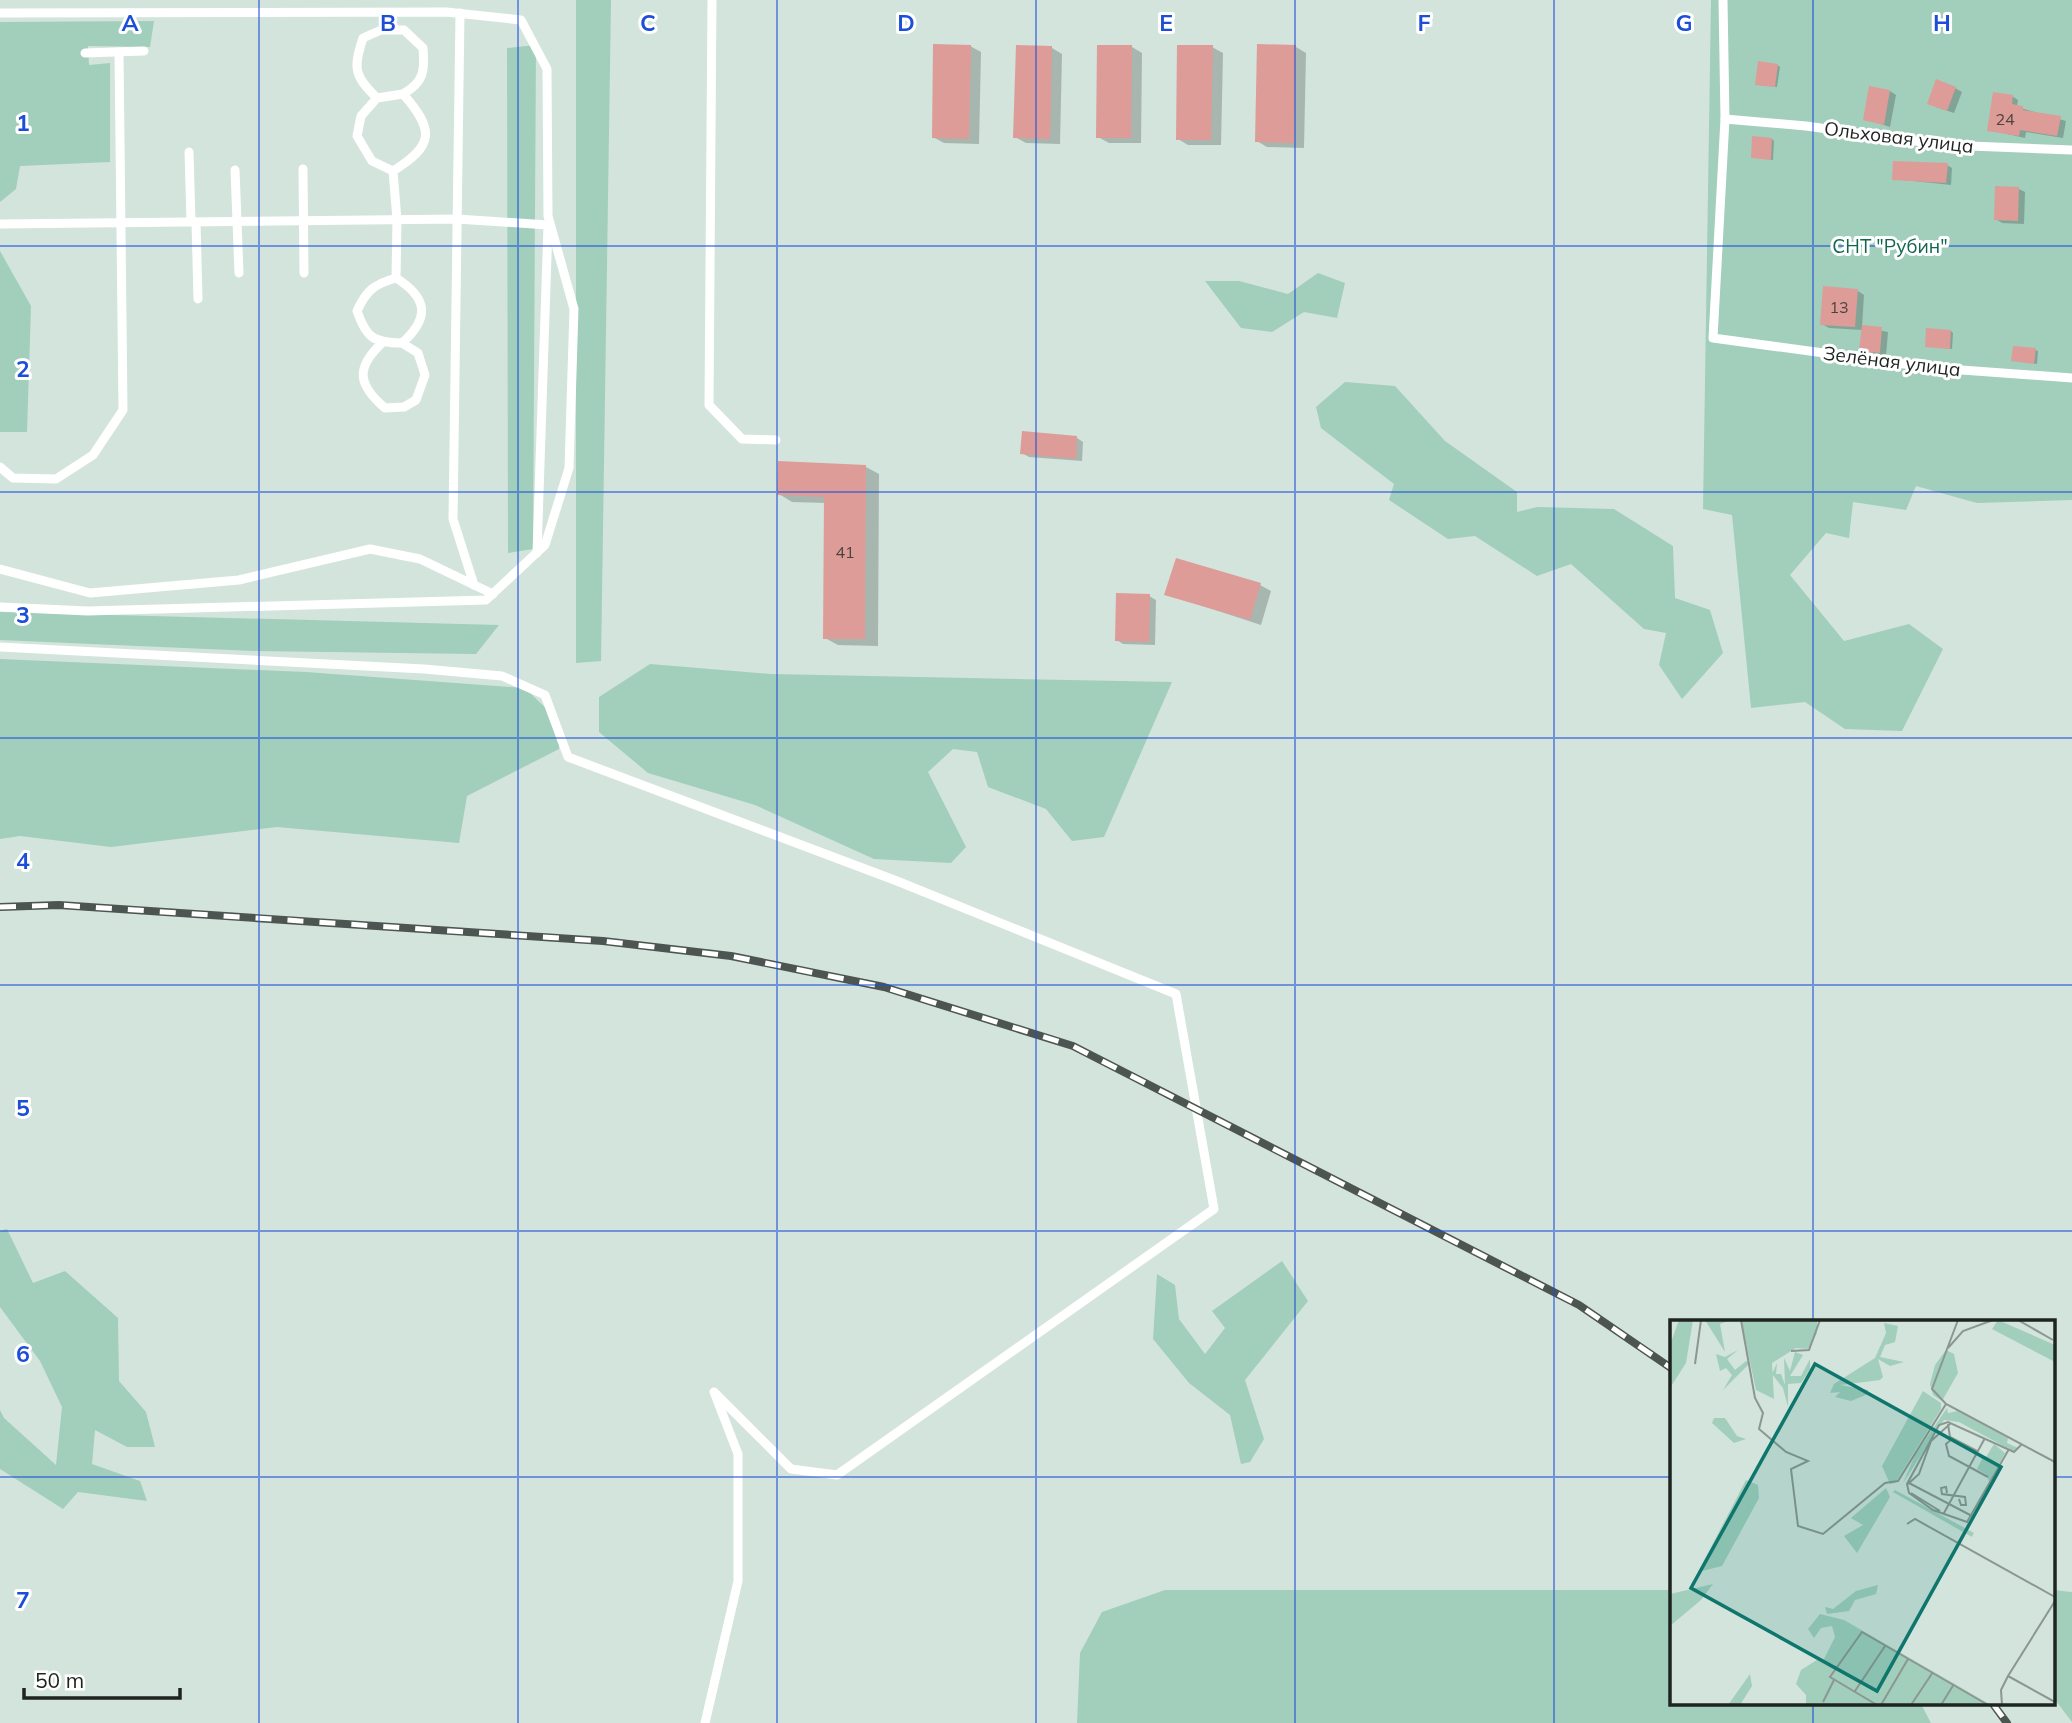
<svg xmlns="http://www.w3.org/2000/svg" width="2072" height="1723" viewBox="0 0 2072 1723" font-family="Mulish,sans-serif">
  <rect width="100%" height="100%" fill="#d3e4dc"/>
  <g fill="#a2cebc">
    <polygon points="576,0 611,0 601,661 576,663"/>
    <polygon points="1711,0 2072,0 2072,500 1977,503 1916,486 1906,510 1853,502 1849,538 1826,533 1790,575 1844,641 1909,624 1943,649 1902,731 1845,729 1805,702 1751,708 1732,515 1703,509"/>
    <polygon points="154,21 150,47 88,46 89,65 110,63 110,162 20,166 16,189 0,202 0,22"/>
    <polygon points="536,45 533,549 508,553 507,48"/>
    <polygon points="0,251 31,306 27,432 0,432"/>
    <polygon points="1318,273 1345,283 1337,318 1304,312 1272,332 1241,328 1205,281 1239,281 1288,294"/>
    <polygon points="1345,382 1395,386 1445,441 1517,492 1517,512 1537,507 1614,509 1673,546 1675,598 1710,610 1723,653 1682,699 1659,665 1666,633 1644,629 1571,564 1537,576 1475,536 1448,539 1389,500 1394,484 1321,428 1316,407"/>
    <polygon points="0,612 499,625 476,654 253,651 0,640"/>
    <polygon points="0,659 306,672 525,688 559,721 559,749 467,796 459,843 277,827 111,847 20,836 0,839"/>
    <polygon points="650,664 771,674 1172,682 1104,837 1072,841 1046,809 988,787 977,752 953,749 928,772 966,847 951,863 874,859 755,805 648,773 599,732 599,697"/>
    <polygon points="7,1229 33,1283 65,1271 118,1318 119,1381 146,1412 155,1447 127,1447 95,1430 92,1464 140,1481 147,1501 78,1492 63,1509 0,1469 0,1410 4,1418 56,1465 62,1407 40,1361 0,1307 0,1231"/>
    <polygon points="1282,1261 1308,1301 1245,1380 1264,1439 1250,1462 1241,1464 1230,1415 1189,1383 1153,1339 1157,1274 1175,1285 1179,1319 1205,1354 1225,1328 1212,1311"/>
    <polygon points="1165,1590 1671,1590 1671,1704 1921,1704 1931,1723 1077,1723 1080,1653 1102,1612"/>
    <polygon points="2053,1590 2072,1592 2072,1722 2053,1697"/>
  </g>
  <g fill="#0003">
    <polygon points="970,46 981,52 979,144 944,143 933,137"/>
    <polygon points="1132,47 1142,53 1141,143 1109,143 1098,137"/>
    <polygon points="1212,47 1223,53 1221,145 1188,145 1178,139"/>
    <polygon points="1296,47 1306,53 1304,148 1267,147 1257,141"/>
    <polygon points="1052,48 1062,54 1060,144 1026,143 1015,137"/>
    <polygon points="1777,65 1780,67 1777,87 1759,85"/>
    <polygon points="1955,88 1962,92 1954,113 1936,107"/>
    <polygon points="1890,91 1896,95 1890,127 1865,119"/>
    <polygon points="2012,96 2018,100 2017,107 2066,121 2063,138 2026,132 2025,138 1989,130"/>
    <polygon points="1772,139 1774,141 1773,160 1752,157"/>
    <polygon points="1947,165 1952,168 1951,185 1894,179"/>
    <polygon points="2019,189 2025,192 2024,224 2002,223 1996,219"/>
    <polygon points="1858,291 1864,295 1862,327 1888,332 1886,356 1861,350 1863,330 1829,328 1822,324"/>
    <polygon points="1951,331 1953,333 1952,349 1926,346"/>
    <polygon points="2035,350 2038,351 2037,364 2013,360"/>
    <polygon points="1077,438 1083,442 1082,461 1029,457 1022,453"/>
    <polygon points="866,467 879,474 878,646 838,645 825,638 826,503 792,502 779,494"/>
    <polygon points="1260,585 1271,591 1261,625 1166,594"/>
    <polygon points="1149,596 1156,600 1155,645 1123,644 1117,640"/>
  </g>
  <g fill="#dd9c98">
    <polygon points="933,44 971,45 969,139 932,138"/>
    <polygon points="1257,44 1296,45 1294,143 1255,142"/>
    <polygon points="1016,45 1052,46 1050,139 1013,138"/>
    <polygon points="1097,45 1132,45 1131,138 1096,138"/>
    <polygon points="1177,45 1213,45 1211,140 1176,140"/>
    <polygon points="1758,61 1778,64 1775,87 1755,85"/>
    <polygon points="1936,79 1956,87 1947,111 1927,104"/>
    <polygon points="1869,86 1890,90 1884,125 1863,120"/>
    <polygon points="1993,92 2013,95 2012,104 2023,106 2023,110 2061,116 2057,136 2020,130 2019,136 1987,131"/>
    <polygon points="1752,136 1772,138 1771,160 1751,158"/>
    <polygon points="1893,161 1948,163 1946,183 1892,180"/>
    <polygon points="1995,186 2019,187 2018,221 1994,220"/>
    <polygon points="1823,286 1858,289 1855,327 1820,325"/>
    <polygon points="1862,325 1882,327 1880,353 1859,351"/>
    <polygon points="1926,328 1951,330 1950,349 1925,347"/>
    <polygon points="2013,346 2036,348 2034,364 2011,361"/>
    <polygon points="1022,431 1077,436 1076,459 1020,454"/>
    <polygon points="778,461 866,465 865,639 823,639 824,497 777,495"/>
    <polygon points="1176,558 1261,583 1250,620 1164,595"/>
    <polygon points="1116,593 1150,594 1149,642 1115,641"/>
  </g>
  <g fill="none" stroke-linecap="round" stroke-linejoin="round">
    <g stroke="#fff" stroke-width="9">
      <polyline points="712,0 709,405 742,439 776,440"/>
      <polyline points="1723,0 1725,119 1713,338 1934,368 2072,378"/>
      <polyline points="0,13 446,12 521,20 547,69 548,216 574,309 569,468 545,545 486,600 88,611 0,607"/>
      <polyline points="460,13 453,519 474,585"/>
      <polyline points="85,53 144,51"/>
      <path d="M377 98C354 76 353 68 363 38L381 30H404L423 48C425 71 424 82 403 94"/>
      <polyline points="1725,119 1806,126 1944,145 2072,150"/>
      <polyline points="189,152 191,222"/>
      <polyline points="303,169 304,273"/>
      <polyline points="235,170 239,273"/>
      <path d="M393 171C434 146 435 130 403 94L377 98 361 116 357 136 372 161 393 171 397 220 396 278C428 298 430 318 402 343 373 343 366 337 357 311 366 291 374 284 396 278"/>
      <polyline points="196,222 198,299"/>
      <polyline points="0,224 457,219 548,225"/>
      <path d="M382 343C355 368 358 385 385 408L404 407 416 400 425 375 418 353 402 343"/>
      <polyline points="0,467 13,478 56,479 93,455 123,410 119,52"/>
      <polyline points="537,553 548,226"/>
      <polyline points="0,569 90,593 239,580 370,549 420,559 493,594"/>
      <polyline points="0,647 424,669 502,676 545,695 568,757 897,881 1176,994 1214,1209 837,1475 791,1469 714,1392 738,1454 738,1581 705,1723"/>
    </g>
    <defs>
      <g id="rail">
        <polyline points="0,907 59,905 603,941 731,956 884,987 1073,1046 1579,1305 1671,1368"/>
        <polyline points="1993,1704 2007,1723"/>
      </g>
    </defs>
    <use href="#rail" stroke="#4c5551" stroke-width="8"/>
    <use href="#rail" stroke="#fff" stroke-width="5" stroke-dasharray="16" stroke-linecap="butt"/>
  </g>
  <path fill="none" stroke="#1d4ed8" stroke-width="2" stroke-opacity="0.55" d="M259 0V1723M518 0V1723M777 0V1723M1036 0V1723M1295 0V1723M1554 0V1723M1813 0V1322M0 246H2072M0 492H2072M0 738H2072M0 985H2072M0 1231H2072M0 1477H1671M2053 1477H2072M1813 1704V1723"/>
  <g text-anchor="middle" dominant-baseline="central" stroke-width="6" stroke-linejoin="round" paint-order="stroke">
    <g font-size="16" fill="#4e423f">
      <text x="2005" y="119">24</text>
      <text x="1839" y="307">13</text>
      <text x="845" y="552">41</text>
    </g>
    <g font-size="19" fill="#1e2421" stroke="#fff">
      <text transform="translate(1899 137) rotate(7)">Ольховая улица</text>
      <text transform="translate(1892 361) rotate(7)">Зелёная улица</text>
    </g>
    <g font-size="19" fill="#11674e" stroke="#fff">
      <text x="1890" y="246">СНТ "Рубин"</text>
    </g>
  </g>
  <g transform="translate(1670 1320)">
    <rect width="385" height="385" fill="#d3e4dc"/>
    <path d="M9 0H23L16 43 0 68V25ZM35 0H61L50 4 55 32ZM71 0H147V13L139 29 126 28 102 43 104 79 86 70ZM328 0 385 25V42L322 9ZM214 3 228 6 225 22 215 25 210 37 234 42 220 46 208 39 213 57 210 60 170 65 198 70V74L181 81 165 77 170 72 160 73 164 64 205 38 216 13ZM68 30 57 39 65 50 76 41 80 43 53 70 62 55 56 48 50 51 46 34 55 37ZM276 30 284 34 288 53 272 81 263 75 260 64 265 45ZM125 32 133 35 120 56H131L140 39V49L131 63 118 64V87L113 68 102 54 107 43 106 54H111L115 65 114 38 120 51ZM253 71 271 83V89L225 163 220 164 212 146ZM277 88 278 93 288 91 338 118 337 123 348 128 343 131 289 102 274 100 233 163 245 135ZM44 98H55L67 116 76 119 64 123 42 103ZM324 124 335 133 319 162 317 155 307 149 312 139 309 134 316 137ZM76 160 88 165 89 178 52 246 28 252ZM216 168 220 177 187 233 174 216 193 205 181 198ZM225 170 304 213 302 217 223 172ZM43 264 31 280 0 306V274ZM208 265 206 274 185 280 179 291 157 294 155 287 163 289 186 271ZM150 294 174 300 321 385H136V375L126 364 131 350 150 338 152 343 165 317 162 306 151 308 144 318 138 309ZM80 354 82 366 70 385H58Z" fill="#a2cebc"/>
    <path fill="none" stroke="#8b9791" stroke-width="2" d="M71 0 85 78 93 93 89 109 116 132 138 141 121 149 128 206 153 214 215 163 228 161 276 84M288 0 262 69 276 84 385 142M348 0 383 20M278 28 293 11 323 0M121 31 139 30 150 0M25 44 31 0M278 104 280 117 307 131M283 118 276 124 279 136 318 157M339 129 297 202 263 190 239 173 237 164 269 105 278 102 344 132 352 124M239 163 302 196M238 164 249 154 261 121 280 104M241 173 270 191M277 173 276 167 271 168 272 174 295 177 296 185H291L289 179M274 193 315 118M237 204 245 199 385 277M338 356 385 382M185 371 215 326M153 382 164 360M207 385 160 357 192 312 318 385M211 385 238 339M241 385 263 352M271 385 284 364M332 385 331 370 338 356 385 281"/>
    <path fill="#0f766e" fill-opacity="0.15" stroke="#0f766e" stroke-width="3.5" d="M145 44 331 147 207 371 21 268Z"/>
    <rect width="385" height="385" fill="none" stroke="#1e2421" stroke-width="3.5"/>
  </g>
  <g font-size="23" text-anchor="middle" font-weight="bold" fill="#1d4ed8" stroke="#fff" stroke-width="6" stroke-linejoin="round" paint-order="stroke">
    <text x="130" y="31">A</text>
    <text x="388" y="31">B</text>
    <text x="648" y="31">C</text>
    <text x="906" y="31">D</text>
    <text x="1166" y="31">E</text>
    <text x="1424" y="31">F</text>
    <text x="1684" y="31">G</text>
    <text x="1942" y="31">H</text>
    <text x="23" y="131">1</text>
    <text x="23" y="377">2</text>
    <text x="23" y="623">3</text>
    <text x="23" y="869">4</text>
    <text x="23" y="1116">5</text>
    <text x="23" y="1362">6</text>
    <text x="23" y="1608">7</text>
  </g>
  <path d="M24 1688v10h156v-10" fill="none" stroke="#1e2421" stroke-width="3.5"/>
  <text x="35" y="1688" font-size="21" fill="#1e2421" stroke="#ffffff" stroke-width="5" paint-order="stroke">50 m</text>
</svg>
